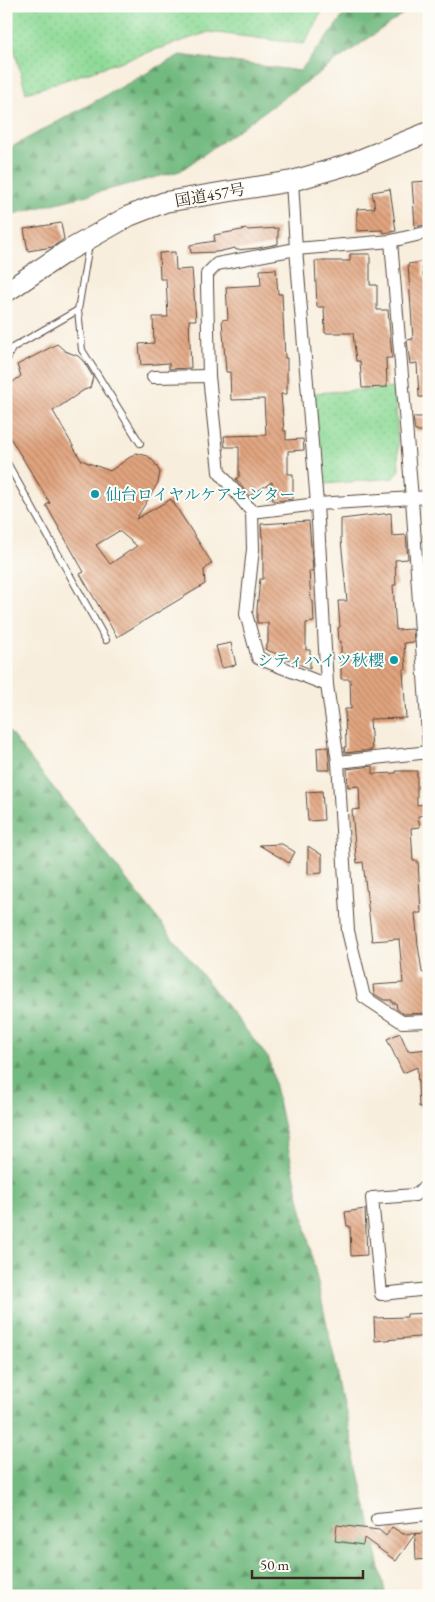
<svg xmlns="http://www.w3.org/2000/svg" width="435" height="1602" viewBox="0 0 435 1602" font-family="'EB Garamond','Noto Serif JP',serif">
  <defs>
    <pattern id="grass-dots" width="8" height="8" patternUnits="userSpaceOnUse" patternTransform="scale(1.25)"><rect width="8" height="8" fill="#8eda97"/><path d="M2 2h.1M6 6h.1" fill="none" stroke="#7bbb82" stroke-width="1.8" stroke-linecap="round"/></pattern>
    <pattern id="forest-firs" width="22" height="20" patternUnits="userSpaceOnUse" patternTransform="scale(1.25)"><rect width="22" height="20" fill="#72ba80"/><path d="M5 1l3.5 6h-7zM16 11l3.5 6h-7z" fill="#5f9768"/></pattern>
    <pattern id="building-back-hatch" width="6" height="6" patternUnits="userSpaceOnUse" patternTransform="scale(1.25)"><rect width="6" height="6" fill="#e1a47f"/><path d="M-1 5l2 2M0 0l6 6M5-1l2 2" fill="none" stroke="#b88667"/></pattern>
  </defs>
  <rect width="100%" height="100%" fill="#fdfcf7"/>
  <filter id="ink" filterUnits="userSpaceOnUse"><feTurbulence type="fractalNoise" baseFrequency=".02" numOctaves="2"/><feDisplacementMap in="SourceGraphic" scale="10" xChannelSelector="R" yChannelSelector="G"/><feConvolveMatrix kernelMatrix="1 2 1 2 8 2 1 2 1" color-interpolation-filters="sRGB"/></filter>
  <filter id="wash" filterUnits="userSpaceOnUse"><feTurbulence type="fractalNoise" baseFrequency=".0096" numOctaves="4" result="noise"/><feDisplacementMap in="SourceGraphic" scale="20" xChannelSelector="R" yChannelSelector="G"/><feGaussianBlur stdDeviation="1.12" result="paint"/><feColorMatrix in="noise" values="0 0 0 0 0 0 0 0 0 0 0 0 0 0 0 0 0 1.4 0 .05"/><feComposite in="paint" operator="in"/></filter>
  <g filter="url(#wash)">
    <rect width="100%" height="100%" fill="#f8eedd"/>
    <g fill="url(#grass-dots)" stroke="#64825a">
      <polygon points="6,6 325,6 304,44 209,32 26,93 6,18"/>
      <polygon points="395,388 399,470 394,478 325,484 319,477 314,393"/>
    </g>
    <g fill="url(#forest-firs)" stroke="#56724f">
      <polygon points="351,6 414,6 180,171 6,216 6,150 180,55 300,71"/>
      <polygon points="6,728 269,1059 386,1596 6,1596"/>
    </g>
    <g id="blocks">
      <g fill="url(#building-back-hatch)" fill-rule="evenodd">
        <polygon points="429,181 429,224 415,227 412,182"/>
        <polygon points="390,189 396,231 384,233 383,230 357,231 357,209 375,208 372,192"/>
        <polygon points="61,223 64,239 52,247 28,251 24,229"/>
        <polygon points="278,228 278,244 258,248 236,250 235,248 217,252 191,253 190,245 215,241 214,235 247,229 248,230"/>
        <polygon points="175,252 176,270 192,269 196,320 189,320 191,368 169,369 169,363 141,365 139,344 154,343 153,317 168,317 166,279 160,279 159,253"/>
        <polygon points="350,254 370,254 370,285 377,285 377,310 388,310 392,358 386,358 387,387 362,388 360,361 356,361 353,333 325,333 324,307 317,307 315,261 350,261"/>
        <polygon points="422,262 423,276 426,276 426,281 429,281 429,397 419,397 417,363 410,364 407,340 413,339 408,264"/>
        <polygon points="276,269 278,294 282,294 285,358 287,358 287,394 281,394 284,431 286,431 286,440 303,439 304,450 288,451 288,474 293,474 293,499 273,501 272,482 249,496 236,479 239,477 239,447 225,447 224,436 266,435 264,399 231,400 230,372 226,372 222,320 228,319 226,287 261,285 260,270"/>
        <path d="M57 344 65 351 78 356 84 362 93 377 90 388 84 390 53 411 81 460 110 471 136 453 148 456 155 463 160 472 158 483 136 519 171 499 212 563 204 570 205 584 117 637 80 574 84 572 46 505 50 503 6 431V387L21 376 17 365ZM119 531 137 546 110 564 96 545Z"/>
        <polygon points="413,417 429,417 429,431 415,431"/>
        <polygon points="391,513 392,536 406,535 408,559 395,560 396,585 393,585 396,630 413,629 414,642 404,643 406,669 403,670 406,718 370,719 372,750 345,753 344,747 346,747 345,709 351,709 350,679 341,679 341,641 339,642 338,628 340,627 338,601 347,601 341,540 341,519"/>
        <polygon points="309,521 313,571 309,571 311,601 313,601 314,622 306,623 306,650 310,650 310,669 265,649 268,643 268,623 257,623 257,609 260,579 263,579 263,537 262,537 261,524"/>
        <polygon points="423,534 429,534 429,557 424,558"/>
        <polygon points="231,643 236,665 222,668 216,646"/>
        <polygon points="328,747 330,770 318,770 317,748"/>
        <polygon points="373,766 373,774 396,773 396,771 417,771 417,805 427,804 427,815 418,816 420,827 411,828 413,861 418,861 421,913 415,913 418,945 422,972 423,973 429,973 429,1013 404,1014 397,1009 396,1003 392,1003 392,1000 384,1000 374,994 373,985 403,983 399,939 372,941 363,862 357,863 356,856 352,810 360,809 359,786 348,787 347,769"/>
        <polygon points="322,791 324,820 308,821 306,792"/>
        <polygon points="282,844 295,852 289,863 259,845"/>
        <polygon points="308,846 322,855 322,873 308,874"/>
        <polygon points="400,1033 408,1051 429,1049 429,1106 419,1107 417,1067 403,1073 387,1039"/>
        <polygon points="365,1209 367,1255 351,1256 350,1226 347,1226 345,1212"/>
        <polygon points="429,1313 429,1336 375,1341 374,1318 407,1317 407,1314"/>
        <polygon points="337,1525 379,1530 386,1536 392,1527 403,1534 429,1533 429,1559 416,1560 415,1534 396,1561 364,1538 363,1545 335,1541"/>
      </g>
    </g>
  </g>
  <g filter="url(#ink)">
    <use href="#blocks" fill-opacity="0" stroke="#57473b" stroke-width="1"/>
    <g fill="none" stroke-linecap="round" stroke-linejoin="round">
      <defs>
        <g id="service">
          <polyline points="78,310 82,350 140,443"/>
          <polyline points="6,362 12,348 78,310 89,244"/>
          <polyline points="6,461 106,640"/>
        </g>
        <g id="minor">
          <polyline points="292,181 296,249 317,504 429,497"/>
          <polyline points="429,232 391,241 296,249 217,264 207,274 207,285 209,376 219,472 252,512 317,504 327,685 338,762 429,752"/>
          <polyline points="391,241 412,499 429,749"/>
          <polyline points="153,377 209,376"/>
          <polyline points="252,512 253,549 246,614 258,658 327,685"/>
          <polyline points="338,762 348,931 364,997 402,1022 429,1021"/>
          <polyline points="429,1189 422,1189 415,1195 372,1198 381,1294 429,1289"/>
          <polyline points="377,1519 429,1514"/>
        </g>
        <polyline id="trunk" points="6,292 64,253 129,216 165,202 292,181 347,165 429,132"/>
      </defs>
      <use href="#service" stroke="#57473b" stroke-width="8"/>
      <use href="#minor" stroke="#57473b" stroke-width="14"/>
      <use href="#trunk" stroke="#57473b" stroke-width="22"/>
      <use href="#service" stroke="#fff" stroke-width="6"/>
      <use href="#minor" stroke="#fff" stroke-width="12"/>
      <use href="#trunk" stroke="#fff" stroke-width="20"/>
    </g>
  </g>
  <g fill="#0f9aa8" stroke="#fdfcf7" stroke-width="2">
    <circle cx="95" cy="494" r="5"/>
    <circle cx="394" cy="660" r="5"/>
  </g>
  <g text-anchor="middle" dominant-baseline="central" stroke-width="4" stroke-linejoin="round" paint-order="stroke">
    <g font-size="16" fill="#3b2a1e" stroke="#fdfcf7">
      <text transform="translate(210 195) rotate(-10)">国道457号</text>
    </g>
    <g font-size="16" fill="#0d838f" stroke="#fdfcf7" text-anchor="start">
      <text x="105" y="494">仙台ロイヤルケアセンター</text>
      <text x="384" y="660" text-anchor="end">シティハイツ秋櫻</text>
    </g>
  </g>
  <rect width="435" height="1602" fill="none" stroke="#fdfcf7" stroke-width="25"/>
  <path d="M252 1570v8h111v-8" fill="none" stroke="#3b2a1e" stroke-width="2.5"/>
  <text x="260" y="1570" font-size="15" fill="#3b2a1e" stroke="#fdfcf7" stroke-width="4" paint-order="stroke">50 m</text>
</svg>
